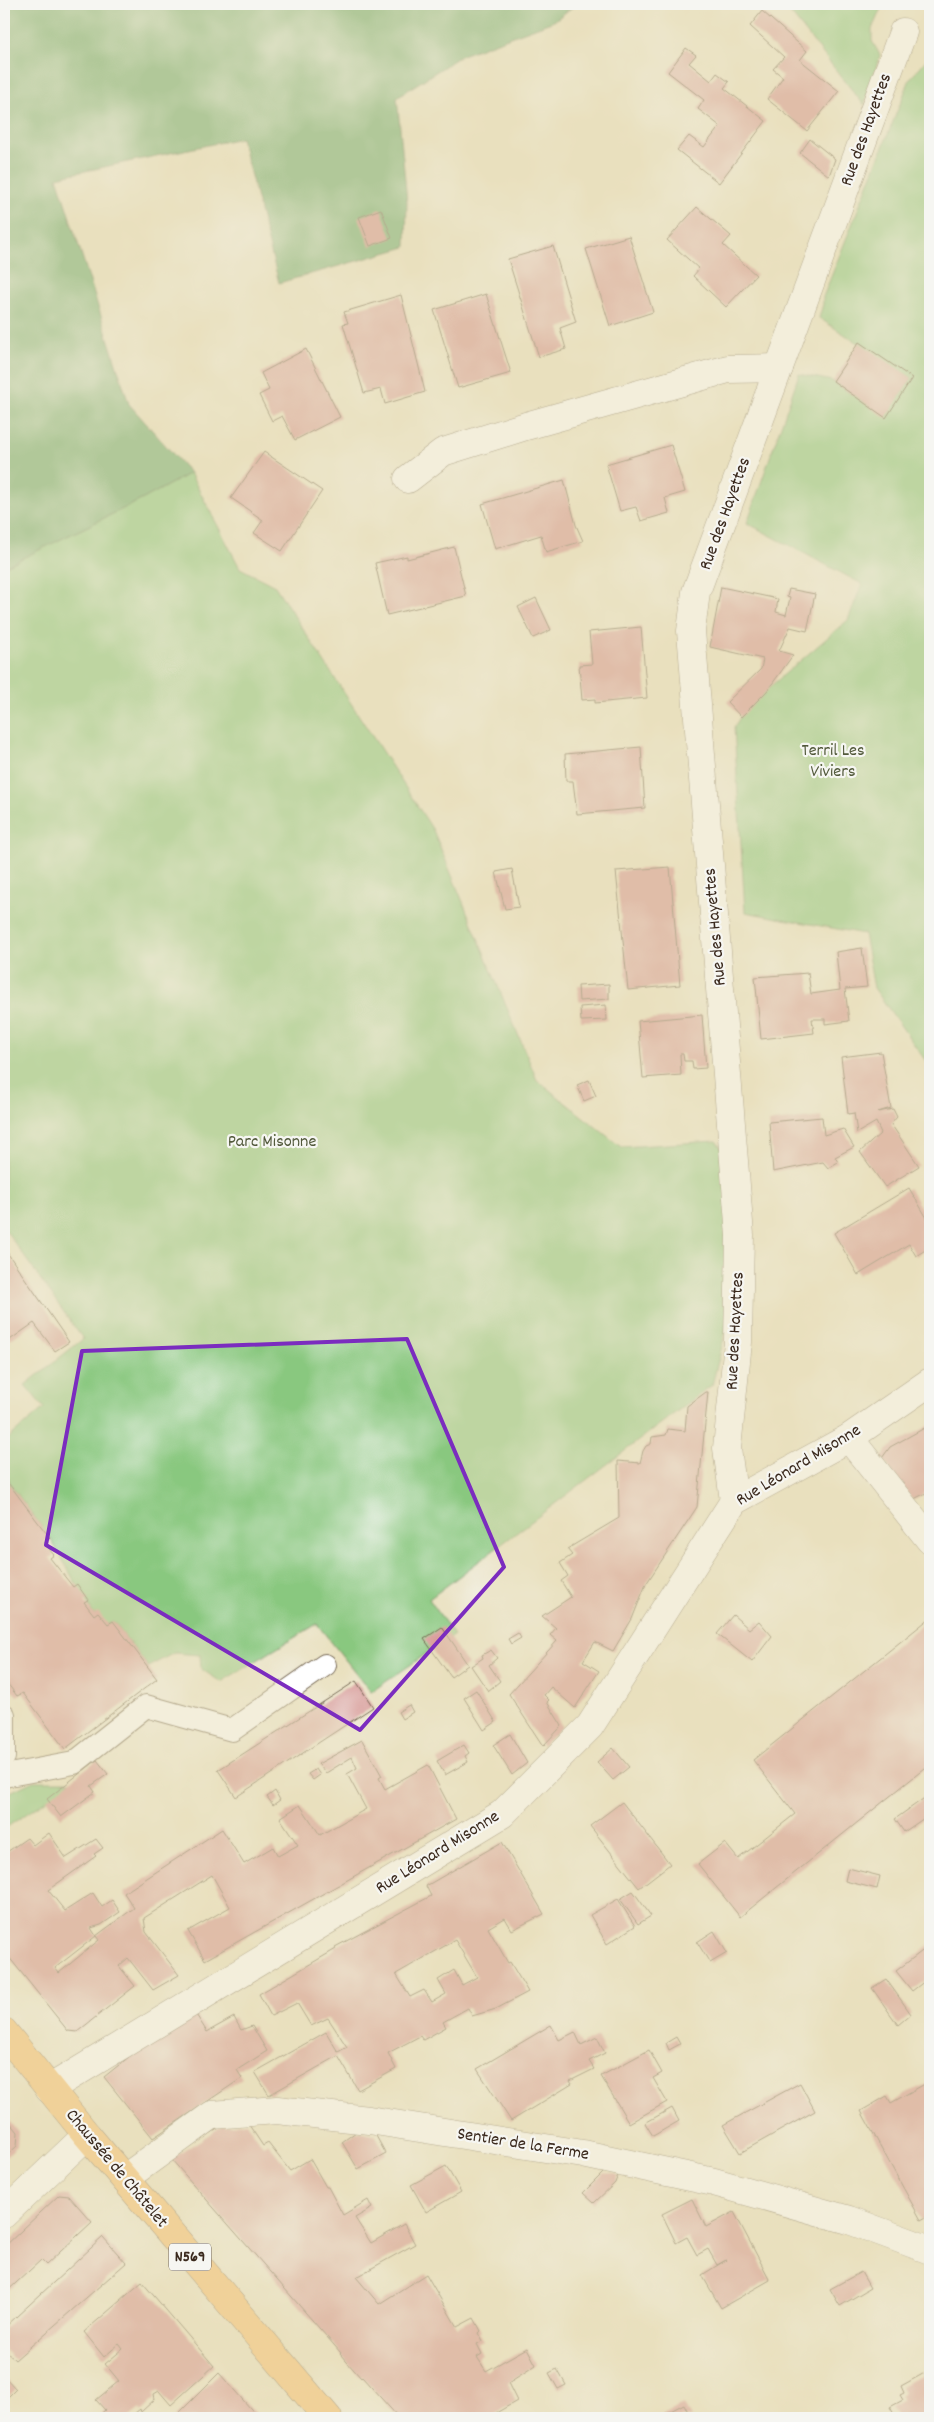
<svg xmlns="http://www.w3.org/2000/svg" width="934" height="2422" viewBox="0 0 934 2422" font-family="Dekko,sans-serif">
  <rect width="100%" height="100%" fill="#f6f6f2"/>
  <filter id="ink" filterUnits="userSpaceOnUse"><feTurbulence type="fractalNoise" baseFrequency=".02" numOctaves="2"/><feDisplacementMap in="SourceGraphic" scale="10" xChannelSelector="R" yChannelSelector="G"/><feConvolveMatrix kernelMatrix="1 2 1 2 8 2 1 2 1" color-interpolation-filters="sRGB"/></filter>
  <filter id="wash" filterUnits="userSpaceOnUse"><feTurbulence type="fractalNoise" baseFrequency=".0096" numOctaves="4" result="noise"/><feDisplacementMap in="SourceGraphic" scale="20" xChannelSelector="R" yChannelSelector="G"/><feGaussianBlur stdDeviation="1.12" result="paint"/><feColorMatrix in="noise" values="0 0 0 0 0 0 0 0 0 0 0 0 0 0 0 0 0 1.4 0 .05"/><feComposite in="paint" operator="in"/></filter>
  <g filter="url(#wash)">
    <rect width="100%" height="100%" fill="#e9e0be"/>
    <g fill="#89c87f" stroke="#62794e">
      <polygon points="783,4 883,4 872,29 872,41 880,55 864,105"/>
      <polygon points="930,55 930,1067 874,988 864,934 745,912 734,727 741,716 772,685 848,620 862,584 747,523 799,374 832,381 886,417 912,378 819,318 823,304 823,297 910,79"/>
      <polygon points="190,473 240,568 275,586 433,830 537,1080 621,1147 716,1141 725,1152 731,1257 726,1330 712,1385 429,1599 454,1635 371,1692 317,1624 221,1682 201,1669 200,1655 174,1653 148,1667 113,1621 108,1624 94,1615 50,1538 7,1480 4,1482 4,1442 44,1408 25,1385 83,1339 4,1228 4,567 145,498"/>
      <polygon points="33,1781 75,1781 4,1829 4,1795"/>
    </g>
    <polygon fill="#6eac6e" stroke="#546b46" points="4,4 575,4 575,5 554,21 462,55 397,97 407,201 406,247 279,283 241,138 57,177 129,404 190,473 145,498 4,567"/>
    <g id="blocks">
      <g fill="#d5928f" fill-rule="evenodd">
        <polygon points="762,11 807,51 800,60 839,91 807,131 767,99 783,77 773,69 784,57 750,26"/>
        <polygon points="686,48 696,55 689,63 711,81 717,73 729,82 724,88 766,121 719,183 677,150 689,136 704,147 720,126 698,109 704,100 668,72"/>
        <polygon points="810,139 835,159 829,176 800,153"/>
        <polygon points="697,207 731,236 723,245 756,275 726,307 693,276 699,269 667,240"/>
        <polygon points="381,209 392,238 370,246 359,217"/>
        <polygon points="629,236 653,312 610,326 586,249"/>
        <polygon points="553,246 576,322 560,328 566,349 539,357 508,259"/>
        <polygon points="486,294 511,373 458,388 434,310"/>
        <polygon points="401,295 425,392 385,404 381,389 364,393 343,324 348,323 344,312"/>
        <polygon points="859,342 912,378 886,418 833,381"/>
        <polygon points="306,349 340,417 295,440 282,416 272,421 259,395 269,390 261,373"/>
        <polygon points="671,445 685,492 665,498 669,513 641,521 636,507 620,511 606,464"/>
        <polygon points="264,452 322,491 282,551 254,533 263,520 231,498"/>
        <polygon points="564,480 576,525 583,541 546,552 541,535 495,549 482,504"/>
        <polygon points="454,547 466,596 387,615 375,563 407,556 407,559"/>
        <polygon points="721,587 778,599 776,612 786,615 790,598 787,597 789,589 815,594 807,631 790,627 779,651 793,655 767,691 741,717 727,702 761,669 763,659 710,647"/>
        <polygon points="536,598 551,630 533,638 518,607"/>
        <polygon points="641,627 647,698 595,703 595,699 582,700 579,665 592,664 589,632"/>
        <polygon points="641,747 645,808 577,814 573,781 566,781 565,754"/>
        <polygon points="670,867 680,985 628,990 616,871"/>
        <polygon points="512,869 519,907 505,909 496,872"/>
        <polygon points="862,948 867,987 845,989 849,1021 825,1024 825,1019 812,1019 814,1033 761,1039 755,977 808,973 811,994 840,990 836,952"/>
        <polygon points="609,984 609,999 579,1001 578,986"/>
        <polygon points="606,1005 607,1020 581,1021 580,1007"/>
        <polygon points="702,1015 706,1068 693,1069 692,1061 684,1061 683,1054 680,1054 681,1075 643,1078 638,1021"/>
        <polygon points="881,1052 891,1108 878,1112 893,1109 897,1117 891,1124 919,1166 885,1187 860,1152 881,1133 876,1122 857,1133 854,1113 848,1114 841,1057"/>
        <polygon points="589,1080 596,1096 584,1101 577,1085"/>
        <polygon points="822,1117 824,1135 843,1129 854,1147 835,1157 838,1162 828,1168 823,1162 773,1172 769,1122"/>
        <polygon points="909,1188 930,1223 930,1247 916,1256 909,1244 858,1275 834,1233"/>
        <polygon points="4,1248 69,1342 55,1351 34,1323 4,1344"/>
        <polygon points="706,1392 708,1392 697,1507 646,1584 632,1619 613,1651 595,1642 583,1661 599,1671 575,1708 551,1687 544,1695 549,1700 547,1702 562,1726 543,1746 509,1694 557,1641 550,1635 556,1628 542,1616 571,1597 561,1581 568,1576 560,1563 572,1555 567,1549 619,1518 618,1461 640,1463 643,1451 646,1446 651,1444 652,1437 666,1435 668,1429 685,1431 687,1406"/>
        <polygon points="930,1425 930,1491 912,1500 882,1458 890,1447"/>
        <polygon points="6,1480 50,1538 44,1543 54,1555 50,1558 73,1587 77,1584 88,1600 84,1602 94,1615 98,1612 108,1624 113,1621 157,1679 65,1749 23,1693 17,1696 4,1679 4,1481"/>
        <polygon points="733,1615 749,1629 759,1621 772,1636 752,1662 717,1634"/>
        <polygon points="930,1618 930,1764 740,1917 698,1864 725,1843 738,1859 795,1814 753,1760"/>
        <polygon points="442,1627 468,1665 451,1677 424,1639"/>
        <polygon points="518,1633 521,1638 511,1644 508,1639"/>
        <polygon points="491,1650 497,1658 489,1665 500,1681 488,1691 471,1666 483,1658 482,1655"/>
        <polygon points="356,1681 373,1707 236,1797 218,1770"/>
        <polygon points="476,1690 496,1722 484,1730 464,1698"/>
        <polygon points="409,1705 413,1712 402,1719 398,1712"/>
        <polygon points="510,1734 527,1763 512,1775 493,1745"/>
        <polygon points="362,1740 382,1776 379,1778 385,1789 428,1765 456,1819 205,1960 188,1931 230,1907 212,1875 144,1918 146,1932 179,1975 153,1990 128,1958 119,1966 135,1986 77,2032 68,2031 4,1951 4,1854 27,1838 33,1845 49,1833 66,1858 96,1839 103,1848 94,1854 96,1856 48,1890 65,1911 93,1893 102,1907 112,1900 120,1912 101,1925 91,1928 96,1936 55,1968 59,1973 99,1940 96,1936 134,1908 124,1893 222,1829 244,1864 273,1847 278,1856 298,1845 280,1818 300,1805 320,1835 366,1809 347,1774 357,1768 352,1757 326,1773 318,1764"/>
        <polygon points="464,1745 469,1753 465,1756 468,1762 445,1775 437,1761"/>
        <polygon points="613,1748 629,1767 613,1780 597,1762"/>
        <polygon points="97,1760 108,1774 91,1786 95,1792 61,1817 47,1799"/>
        <polygon points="316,1769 320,1775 313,1780 308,1774"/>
        <polygon points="275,1791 280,1800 273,1805 267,1797"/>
        <polygon points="930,1794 930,1814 904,1832 895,1819"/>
        <polygon points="622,1802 670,1864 639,1888 590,1826"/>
        <path d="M502 1842 544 1914 512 1930 505 1918 488 1928 508 1963 510 1962 528 1992 496 2009 472 2016 468 2008 443 2022 446 2027 423 2040 420 2036 388 2053 396 2069 358 2090 338 2056 269 2095 255 2072 326 2032 338 2052 347 2047 328 2018 311 2026 297 2003 271 2016 259 1994 336 1949 335 1947 431 1896 426 1886ZM455 1940 477 1977 462 1985 454 1970 438 1980 446 1994 432 2002 424 1990 410 1997 396 1974Z"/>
        <polygon points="848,1868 880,1876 877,1889 845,1881"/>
        <polygon points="633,1891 651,1916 638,1924 620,1899"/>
        <polygon points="618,1899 635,1926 607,1944 590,1915"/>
        <polygon points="714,1931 727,1953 710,1963 697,1942"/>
        <polygon points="930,1945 930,1977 912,1991 896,1971"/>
        <polygon points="886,1979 911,2014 898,2025 872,1988"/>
        <polygon points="195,2013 207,2032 234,2017 241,2030 252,2026 267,2051 237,2070 242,2078 153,2138 104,2077 150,2040"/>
        <polygon points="551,2025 559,2040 575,2032 581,2045 597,2037 605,2053 589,2061 594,2069 570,2081 572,2084 511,2121 477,2069"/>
        <polygon points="676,2037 680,2044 669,2050 666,2043"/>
        <polygon points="649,2050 662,2073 653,2078 667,2102 629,2123 601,2076"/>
        <polygon points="930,2081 930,2221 928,2216 921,2220 861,2111 887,2096 891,2103"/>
        <polygon points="800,2083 815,2111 740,2153 723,2125"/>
        <polygon points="672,2108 679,2121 653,2136 645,2123"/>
        <polygon points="4,2115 18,2132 17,2146 4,2158"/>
        <polygon points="247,2122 263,2146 268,2143 290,2171 310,2159 326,2187 328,2187 343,2215 368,2200 372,2208 355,2218 371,2243 404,2224 415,2244 356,2277 379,2304 426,2274 457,2327 474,2318 481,2331 479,2333 483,2341 477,2344 482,2354 477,2357 486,2371 527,2348 536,2365 508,2383 517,2401 496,2413 500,2418 399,2418 362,2377 361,2378 340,2354 341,2353 171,2159 222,2126"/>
        <polygon points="356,2132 375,2134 386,2154 358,2169 342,2142"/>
        <polygon points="446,2166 461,2192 426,2212 411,2185"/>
        <polygon points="604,2172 618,2175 615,2183 594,2203 583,2193"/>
        <polygon points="59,2195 69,2196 92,2222 46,2265 41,2260 4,2294 4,2247"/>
        <polygon points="692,2199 706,2227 734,2212 770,2280 721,2308 702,2275 726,2260 717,2265 708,2249 697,2255 687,2237 676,2243 662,2214"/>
        <polygon points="103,2237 126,2263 15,2360 4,2350 4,2328"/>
        <polygon points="861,2272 870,2288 840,2306 830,2289"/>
        <polygon points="142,2282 214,2366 171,2405 159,2391 154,2394 155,2399 141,2412 140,2409 129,2418 96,2418 105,2410 96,2400 119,2381 105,2364 123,2349 119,2344 104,2357 84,2332"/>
        <polygon points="557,2369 566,2385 558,2389 549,2373"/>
        <polygon points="930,2370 930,2418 919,2418 918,2416 914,2418 896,2418 890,2407 903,2400 900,2395 904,2393 901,2386"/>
        <polygon points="219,2373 259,2418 174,2418"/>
        <polygon points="4,2376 16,2389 4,2401"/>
        <polygon points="684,2404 691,2418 657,2418"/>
        <polygon points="562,2412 566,2418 551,2418"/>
      </g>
    </g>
  </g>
  <g filter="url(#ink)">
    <use href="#blocks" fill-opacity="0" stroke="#786a56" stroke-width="1"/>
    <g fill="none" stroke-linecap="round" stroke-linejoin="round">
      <defs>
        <g id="service">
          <polyline points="4,1715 4,1757"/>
          <polyline points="4,1776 74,1763 146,1706 232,1730 325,1665"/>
        </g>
        <g id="minor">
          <polyline points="408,479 443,452 526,426 728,369 779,368"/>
          <polyline points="849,1438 930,1540"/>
          <polyline points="734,1501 727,1448 738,1342 740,1235 691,631 696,592 903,32"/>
          <polyline points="49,2089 502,1814 590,1726 734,1501 849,1438 930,1382"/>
          <polyline points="125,2178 212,2115 277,2110 369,2120 583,2154 714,2182 849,2220 930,2250"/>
          <polyline points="4,2214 87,2135"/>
        </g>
        <polyline id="primary" points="4,2032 87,2135 328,2418"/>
      </defs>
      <use href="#service" stroke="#786a56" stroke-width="24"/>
      <use href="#minor" stroke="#786a56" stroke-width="29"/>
      <use href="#primary" stroke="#786a56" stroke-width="29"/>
      <use href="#service" stroke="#fff" stroke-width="22"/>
      <use href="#minor" stroke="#fff" stroke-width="28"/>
      <use href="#primary" stroke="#f9bf6d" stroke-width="28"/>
    </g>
  </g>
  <path d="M0 0H934V2422H0ZM407 1339 504 1567 360 1730 46 1545 82 1351Z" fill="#e9e0be" fill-opacity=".55" fill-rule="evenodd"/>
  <path fill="none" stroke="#7b2cbf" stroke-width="4" stroke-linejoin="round" d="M407 1339 504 1567 360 1730 46 1545 82 1351Z"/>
  <g text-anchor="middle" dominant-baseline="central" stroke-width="4.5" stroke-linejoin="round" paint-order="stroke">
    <rect fill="#f6f6f2" stroke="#73675e" stroke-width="1" x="169" y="2243.5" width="42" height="27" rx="4"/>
    <g font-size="16" font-weight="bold" fill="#3b2a1e">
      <text x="190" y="2257">N569</text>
    </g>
    <g font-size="18" fill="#3b2a1e" stroke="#f6f6f2">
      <text transform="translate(867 130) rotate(-70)">Rue des Hayettes</text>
      <text transform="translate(726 514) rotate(-70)">Rue des Hayettes</text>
      <text transform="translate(716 927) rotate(-95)">Rue des Hayettes</text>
      <text transform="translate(736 1331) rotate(-87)">Rue des Hayettes</text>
      <text transform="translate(799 1466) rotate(-31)">Rue Léonard Misonne</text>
      <text transform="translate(438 1853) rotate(-32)">Rue Léonard Misonne</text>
      <text transform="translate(523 2145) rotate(9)">Sentier de la Ferme</text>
      <text transform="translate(116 2169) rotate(50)">Chaussée de Châtelet</text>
    </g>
    <g font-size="18" fill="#52593b" stroke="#f6f6f2">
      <text x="833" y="751">Terril Les<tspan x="833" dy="21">Viviers</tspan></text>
      <text x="272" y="1142">Parc Misonne</text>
    </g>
  </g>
  <rect width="934" height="2422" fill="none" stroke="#f6f6f2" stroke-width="20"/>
</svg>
